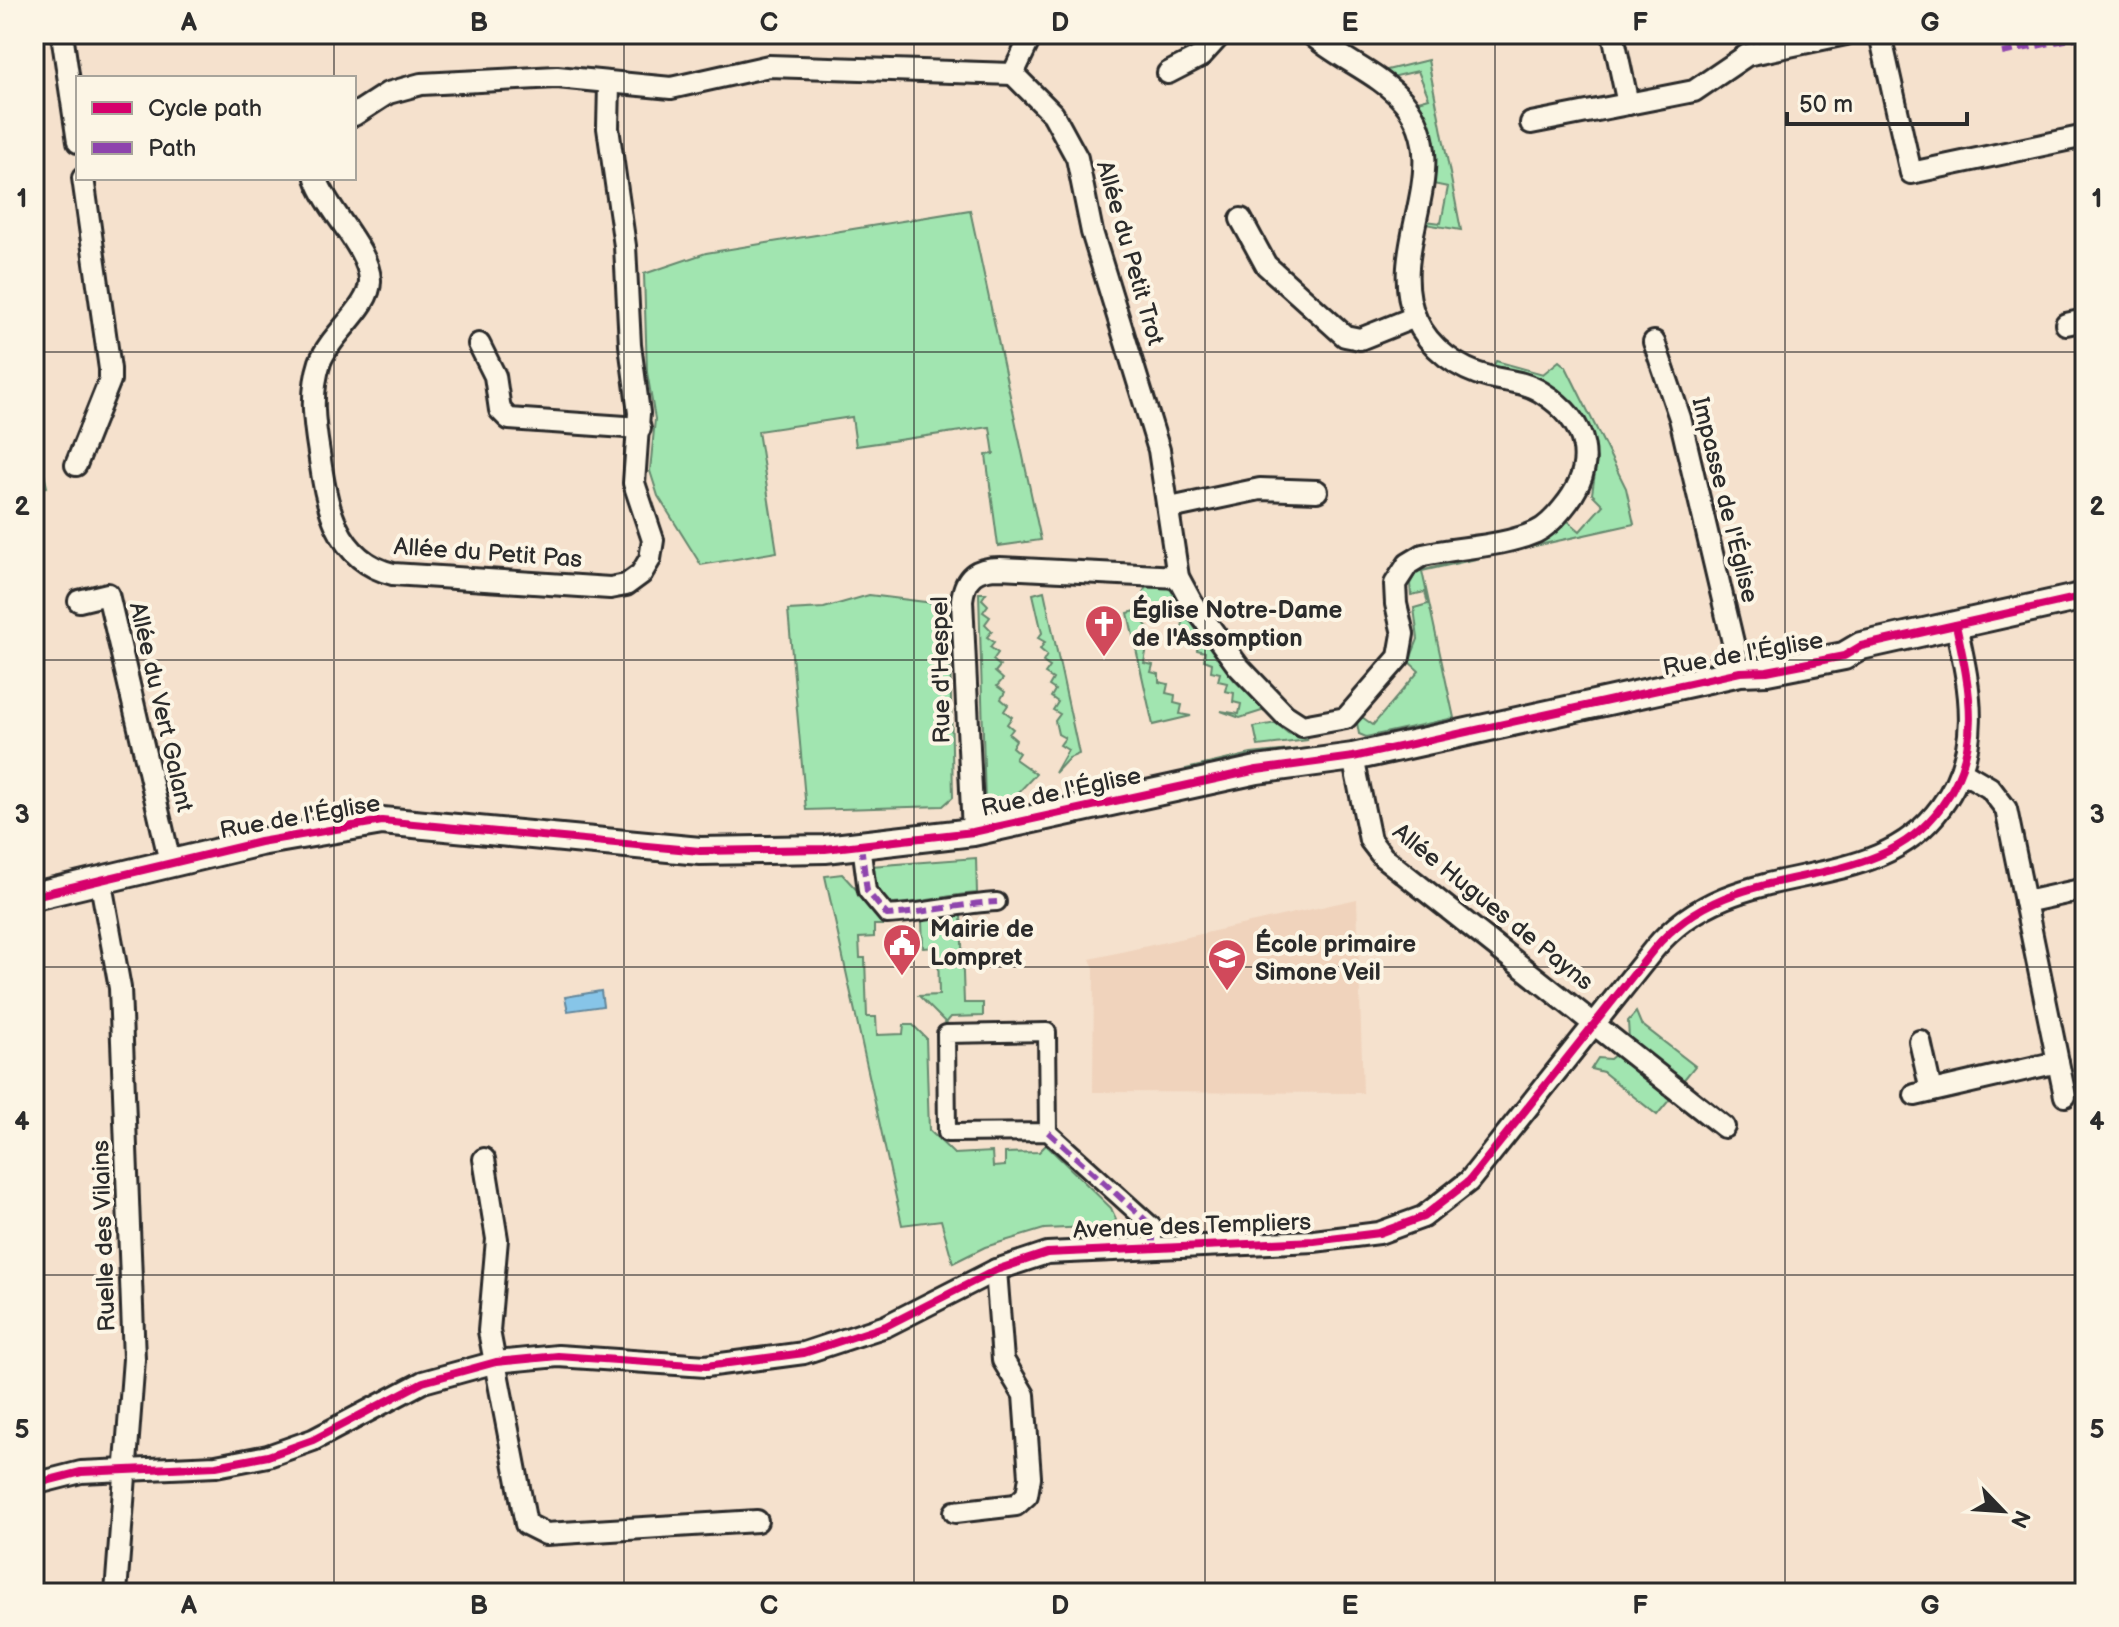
<svg xmlns="http://www.w3.org/2000/svg" width="2119" height="1627" viewBox="0 0 2119 1627" font-family="'Balsamiq Sans',sans-serif">
  <rect width="100%" height="100%" fill="#f5e1cd"/>
  <filter id="ink" filterUnits="userSpaceOnUse"><feTurbulence type="fractalNoise" baseFrequency=".0125" numOctaves="2"/><feDisplacementMap in="SourceGraphic" scale="16" xChannelSelector="R" yChannelSelector="G"/><feConvolveMatrix kernelMatrix="1 2 1 2 8 2 1 2 1" color-interpolation-filters="sRGB"/></filter>
  <g filter="url(#ink)">
    <polygon fill="#f0d3bc" points="1357,899 1363,1093 1093,1092 1094,968 1090,959"/>
    <g fill="#a1e5b0" stroke="#66886e" stroke-width="2">
      <polygon points="1428,60 1461,230 1425,224 1425,221 1441,223 1448,187 1433,184 1435,152 1415,102 1429,98 1418,71 1392,77 1383,71"/>
      <polygon points="970,210 1041,540 998,546 986,455 994,454 990,427 856,446 852,417 758,431 777,552 701,565 658,496 650,471 655,419 647,372 644,274 706,253"/>
      <polygon points="1496,361 1543,374 1559,361 1566,367 1626,488 1634,524 1422,571 1454,718 1366,737 1359,734 1357,723 1362,717 1373,725 1419,671 1409,662 1418,639 1414,608 1428,604 1425,592 1411,595 1410,584 1416,572 1542,540 1568,521 1580,531 1603,505 1592,494 1597,459 1580,418 1492,369"/>
      <polygon points="34,429 47,487 34,490"/>
      <polygon points="1146,585 1165,586 1172,591 1234,680 1265,710 1240,718 1221,711 1239,714 1241,704 1233,702 1234,693 1225,691 1227,683 1218,681 1220,673 1211,671 1212,663 1204,660 1205,652 1197,650 1199,642 1189,639 1190,631 1182,630 1183,621 1174,619 1175,611 1151,609 1142,597"/>
      <polygon points="1044,591 1079,754 1069,758 1055,773 1068,750 1060,745 1065,738 1058,734 1055,721 1060,714 1053,710 1058,702 1051,697 1055,690 1049,686 1053,679 1045,674 1050,667 1043,662 1047,655 1040,649 1045,642 1038,638 1042,633 1033,594"/>
      <polygon points="979,593 986,593 982,599 988,605 983,612 990,617 985,624 992,631 987,637 994,642 990,647 998,653 993,660 1000,666 995,672 1003,679 997,686 1005,692 1001,699 1008,705 1004,711 1012,717 1007,724 1013,729 1009,734 1016,740 1012,747 1019,753 1015,759 1036,774 1015,796 985,803"/>
      <polygon points="869,595 949,605 953,797 943,806 806,810 788,610 824,608"/>
      <polygon points="1136,611 1150,631 1144,663 1153,665 1151,672 1159,674 1159,682 1168,684 1166,693 1175,695 1174,703 1182,705 1180,714 1191,716 1153,725 1128,613"/>
      <polygon points="1276,723 1288,733 1308,740 1258,746 1254,727"/>
      <polygon points="1308,748 1310,753 1187,774 1186,769 1251,754"/>
      <polygon points="1144,778 1145,783 1069,800 1068,795"/>
      <path d="M976 858 977 893C946 895 918 904 887 904L872 889 871 866Z"/>
      <polygon points="842,874 886,922 886,925 874,925 874,937 859,938 860,958 865,958 867,1017 876,1017 877,1035 903,1034 904,1025 913,1025 926,1038 929,1130 954,1154 992,1152 993,1167 1005,1166 1005,1153 1039,1152 1046,1145 1111,1208 1116,1219 1113,1226 1044,1229 985,1247 953,1263 941,1220 902,1225 825,876"/>
      <polygon points="941,914 961,914 964,1003 983,1003 983,1016 951,1017 946,1023 919,996 939,995 938,947 923,948 922,920"/>
      <polygon points="1636,1012 1641,1024 1695,1066 1682,1082 1629,1039 1628,1021"/>
      <polygon points="1616,1054 1671,1098 1657,1115 1603,1072 1591,1069 1598,1058 1610,1059"/>
    </g>
    <polygon fill="#87c5e8" stroke="#62879c" stroke-width="2" points="601,991 603,1006 568,1011 565,997"/>
    <g fill="none" stroke-linecap="round" stroke-linejoin="round">
      <defs>
        <g id="pedestrian">
          <path d="M861 845 867 891 887 915C925 913 959 904 997 902"/>
          <polyline points="1048,1132 1047,1032 946,1034 947,1133 1048,1132 1153,1227 1153,1246"/>
        </g>
        <g id="minor">
          <polyline points="62,34 78,142"/>
          <path d="M1032 34 1013 74 1053 114 1077 158 1092 232 1159 450 1178 577 1192 603 1238 666 1285 715 1302 726 1346 718 1399 657 1403 634 1396 604 1395 584 1408 564 1423 555C1459 547 1502 547 1536 532 1547 527 1555 518 1563 508 1599 465 1589 422 1541 392 1526 382 1507 381 1489 377 1459 370 1429 348 1416 319 1384 248 1458 167 1404 102 1379 73 1339 59 1311 34"/>
          <polyline points="1613,34 1628,104"/>
          <polyline points="1880,34 1911,173 2085,136"/>
          <polyline points="1168,73 1201,56 1221,34"/>
          <polyline points="354,115 388,93 421,84 557,77 671,88 769,66 1013,74"/>
          <polyline points="1531,123 1694,91 1747,55 1846,34"/>
          <path d="M316 178C327 210 369 249 370 280 371 307 330 334 320 362 310 393 314 422 319 453 326 503 335 560 393 574L610 588 626 585 641 574 650 559 653 540 634 483 639 413 630 345 625 246 608 128 609 84"/>
          <polyline points="1241,219 1266,265 1345,336 1360,339 1415,317"/>
          <polyline points="2066,324 2085,320"/>
          <polyline points="1654,342 1680,418 1740,672"/>
          <polyline points="479,344 495,376 500,410 509,419 640,428"/>
          <polyline points="76,465 110,380 110,369 83,178"/>
          <polyline points="1170,508 1260,489 1317,491"/>
          <polyline points="79,601 108,594 170,862"/>
          <polyline points="1353,757 1370,840 1383,857 1724,1127"/>
          <polyline points="1961,771 1990,788 2006,809 2065,1096"/>
          <path d="M973 832 962 600C965 576 976 568 1000 568L1178 577"/>
          <polyline points="100,878 120,988 134,1359 116,1593"/>
          <polyline points="2025,902 2085,889"/>
          <polyline points="1920,1041 1931,1091"/>
          <polyline points="1915,1095 2058,1062"/>
          <polyline points="484,1159 497,1239 489,1331 526,1524 546,1534 757,1521"/>
          <path d="M34 1484 81 1472 216 1466 268 1456 313 1440 423 1382 496 1362 558 1356 706 1366 804 1353 886 1326 996 1270 1047 1253 1314 1241 1379 1233 1423 1217 1469 1181 1654 949C1737 849 1871 903 1941 807 1984 749 1970 689 1956 625"/>
          <polyline points="955,1512 1016,1505 1027,1495 1030,1477 1024,1395 1003,1360 996,1270"/>
        </g>
        <polyline id="tertiary" points="34,896 260,842 382,821 700,851 825,849 973,832 1257,770 1353,757 1740,672 1767,671 1844,656 1861,646 2085,596"/>
      </defs>
      <use href="#pedestrian" stroke="#2b2b2b" stroke-width="22"/>
      <use href="#minor" stroke="#2b2b2b" stroke-width="26"/>
      <use href="#tertiary" stroke="#2b2b2b" stroke-width="32"/>
      <use href="#pedestrian" stroke="#fcf5e5" stroke-width="16"/>
      <use href="#minor" stroke="#fcf5e5" stroke-width="20"/>
      <use href="#tertiary" stroke="#fcf5e5" stroke-width="26"/>
      <g stroke="#8e44ad" stroke-width="6" stroke-dasharray="12 6" stroke-linecap="butt">
        <polyline points="2002,53 2085,36"/>
        <path d="M861 845 867 891 887 915C925 913 959 904 997 902"/>
        <polyline points="1048,1132 1153,1227 1153,1246"/>
      </g>
      <defs>
        <g id="cycleway">
          <polyline points="34,896 260,842 382,821 700,851 825,849 973,832 1257,770 1353,757 1740,672 1767,671 1844,656 1861,646 2085,596"/>
          <path d="M34 1484 81 1472 216 1466 268 1456 313 1440 423 1382 496 1362 558 1356 706 1366 804 1353 886 1326 996 1270 1047 1253 1314 1241 1379 1233 1423 1217 1469 1181 1654 949C1737 849 1871 903 1941 807 1984 749 1970 689 1956 625"/>
        </g>
      </defs>
      <use href="#cycleway" stroke="#fcf5e5" stroke-width="13"/>
      <use href="#cycleway" stroke="#d6006c" stroke-width="8"/>
    </g>
  </g>
  <path fill="none" stroke="#2b2b2b" stroke-width="2" stroke-opacity="0.55" d="M334 34V78M624 34V1593M914 34V1593M1205 34V1593M1495 34V1593M1785 34V1593M334 178V1593M34 352H2085M34 660H2085M34 967H2085M34 1275H2085"/>
  <defs>
    <symbol id="church-pin" viewBox="-11 -11 22 30"><path d="M0 17L-7.5 6A9.5 9.5 0 1 1 7.5 6Z" fill="#d1495b" stroke="#fcf5e5"/><path d="M-1.2-6h2.4v3.5h3.3v2.4h-3.3V6h-2.4V-.1h-3.3v-2.4h3.3Z" fill="#fff"/></symbol>
    <symbol id="civic-pin" viewBox="-11 -11 22 30"><path d="M0 17L-7.5 6A9.5 9.5 0 1 1 7.5 6Z" fill="#d1495b" stroke="#fcf5e5"/><path d="M-.6-6.5H3V-4.5H.6V-3L4-1V1h2V6H-6V1h2V-1L-.6-3ZM-1.2 2.5V6h2.4V2.5Z" fill="#fff"/></symbol>
    <symbol id="school-pin" viewBox="-11 -11 22 30"><path d="M0 17L-7.5 6A9.5 9.5 0 1 1 7.5 6Z" fill="#d1495b" stroke="#fcf5e5"/><path d="M0-5L7-2L0 1L-7-2ZM-4 1L0 2.5L4 1V4Q0 6-4 4Z" fill="#fff"/></symbol>
  </defs>
  <g fill-rule="evenodd">
    <use href="#church-pin" x="1082" y="602" width="44" height="60"/>
    <use href="#civic-pin" x="880" y="921" width="44" height="60"/>
    <use href="#school-pin" x="1205" y="936" width="44" height="60"/>
  </g>
  <g text-anchor="middle" dominant-baseline="central" stroke-width="8" stroke-linejoin="round" paint-order="stroke">
    <g font-size="24" fill="#2b2b2b" stroke="#fcf5e5">
      <text transform="translate(1130 253) rotate(74)">Allée du Petit Trot</text>
      <text transform="translate(1725 500) rotate(76)">Impasse de l'Église</text>
      <text transform="translate(488 553) rotate(4)">Allée du Petit Pas</text>
      <text transform="translate(1743 654) rotate(-10)">Rue de l'Église</text>
      <text transform="translate(941 670) rotate(-91)">Rue d'Hespel</text>
      <text transform="translate(161 707) rotate(77)">Allée du Vert Galant</text>
      <text transform="translate(1061 792) rotate(-12)">Rue de l'Église</text>
      <text transform="translate(300 817) rotate(-10)">Rue de l'Église</text>
      <text transform="translate(1493 907) rotate(39)">Allée Hugues de Payns</text>
      <text transform="translate(1192 1226) rotate(-2)">Avenue des Templiers</text>
      <text transform="translate(104 1236) rotate(-92)">Ruelle des Vilains</text>
    </g>
    <g font-size="24" font-weight="bold" fill="#2b2b2b" stroke="#fcf5e5" text-anchor="start">
      <text x="1132" y="610">Église Notre-Dame<tspan x="1132" dy="28">de l'Assomption</tspan></text>
      <text x="930" y="929">Mairie de<tspan x="930" dy="28">Lompret</tspan></text>
      <text x="1255" y="944">École primaire<tspan x="1255" dy="28">Simone Veil</tspan></text>
    </g>
  </g>
  <rect width="2119" height="1627" fill="none" stroke="#fcf5e5" stroke-width="88"/>
  <rect x="76" y="76" width="280" height="104" fill="#fcf5e5" stroke="#a8a49b" stroke-width="2"/>
  <rect x="92" y="102" width="40" height="12" fill="#d6006c" stroke="#a8a49b" stroke-width="2"/>
  <text x="148" y="116" font-size="24" fill="#2b2b2b">Cycle path</text>
  <rect x="92" y="142" width="40" height="12" fill="#8e44ad" stroke="#a8a49b" stroke-width="2"/>
  <text x="148" y="156" font-size="24" fill="#2b2b2b">Path</text>
  <g transform="translate(2003 1511) rotate(115)" stroke="#fcf5e5" stroke-width="6" paint-order="stroke">
  <path d="M0-6L14 30L0 20L-14 30Z" fill="#2b2b2b"/>
  <text y="-12" font-size="22" font-weight="bold" text-anchor="middle" fill="#2b2b2b">N</text>
  </g>
  <path d="M1787 112v12h180v-12" fill="none" stroke="#2b2b2b" stroke-width="4"/>
  <text x="1799" y="112" font-size="24" fill="#2b2b2b" stroke="#fcf5e5" stroke-width="6" paint-order="stroke">50 m</text>
  <rect x="44" y="44" width="2031" height="1539" fill="none" stroke="#2b2b2b" stroke-width="3"/>
  <g font-size="26" text-anchor="middle" font-weight="bold" fill="#2b2b2b">
    <text x="189" y="31">A</text>
    <text x="479" y="31">B</text>
    <text x="769" y="31">C</text>
    <text x="1060" y="31">D</text>
    <text x="1350" y="31">E</text>
    <text x="1640" y="31">F</text>
    <text x="1930" y="31">G</text>
    <text x="22" y="207">1</text>
    <text x="2097" y="207">1</text>
    <text x="22" y="515">2</text>
    <text x="2097" y="515">2</text>
    <text x="22" y="823">3</text>
    <text x="2097" y="823">3</text>
    <text x="22" y="1130">4</text>
    <text x="2097" y="1130">4</text>
    <text x="22" y="1438">5</text>
    <text x="2097" y="1438">5</text>
    <text x="189" y="1614">A</text>
    <text x="479" y="1614">B</text>
    <text x="769" y="1614">C</text>
    <text x="1060" y="1614">D</text>
    <text x="1350" y="1614">E</text>
    <text x="1640" y="1614">F</text>
    <text x="1930" y="1614">G</text>
  </g>
</svg>
